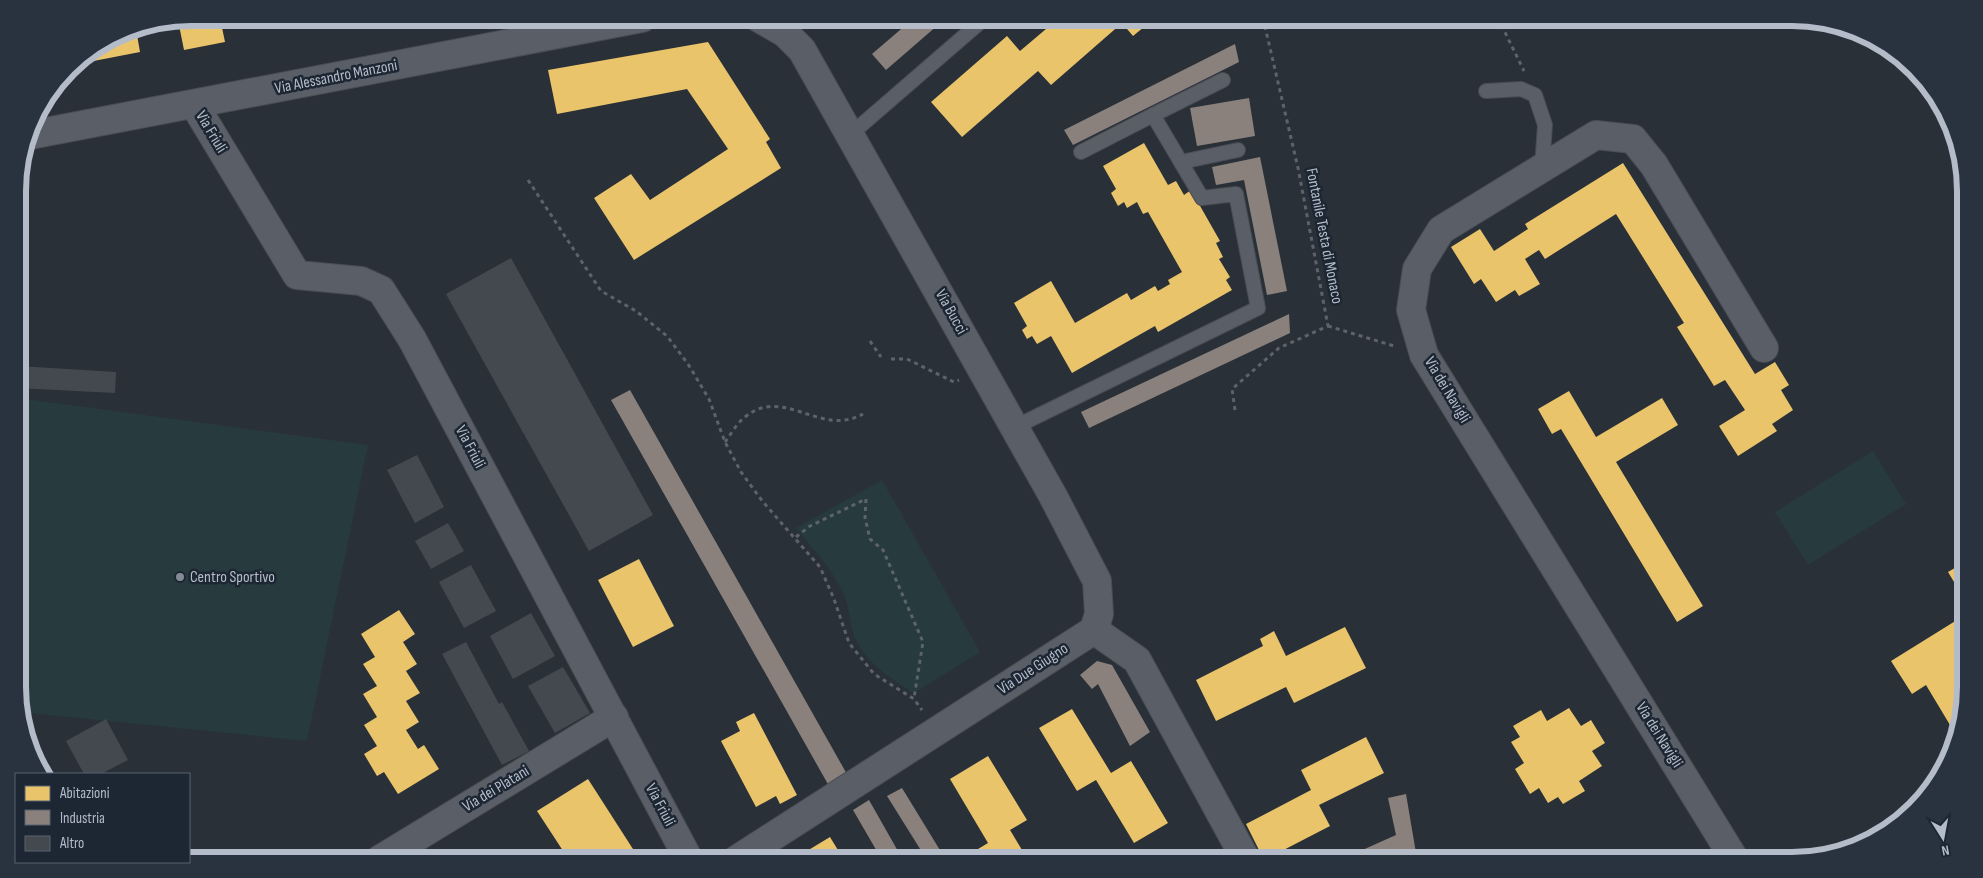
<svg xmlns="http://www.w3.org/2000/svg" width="1983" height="878" viewBox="0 0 1983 878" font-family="'Sofia Sans Condensed',sans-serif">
  <rect width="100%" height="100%" fill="#2a3038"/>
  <g fill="#273a3e">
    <polygon points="18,398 368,445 307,741 20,712"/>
    <polygon points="1873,451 1906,504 1808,565 1775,512"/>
    <path d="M882 480 980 652 914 693C893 680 868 664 857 642 850 629 850 611 845 597 834 571 814 550 796 528Z"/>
  </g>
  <g fill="#e9c46a">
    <polygon points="191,18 220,18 225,42 184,50 178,20"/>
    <polygon points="1059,18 1155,18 1133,36 1122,23 1051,85 1038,71 962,137 931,102 1007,36 1020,51"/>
    <polygon points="136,29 140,52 73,65 125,31"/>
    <polygon points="708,42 770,139 766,142 781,168 634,260 594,198 631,174 650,200 728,149 687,89 557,114 548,70"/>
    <polygon points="1144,143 1168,185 1176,181 1184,195 1191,190 1220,241 1216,243 1223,257 1219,259 1230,277 1226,280 1232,290 1158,332 1155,326 1072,373 1051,336 1037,344 1032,336 1027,339 1022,330 1027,326 1014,303 1051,281 1075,323 1127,293 1131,300 1155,286 1158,291 1170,284 1168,280 1182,272 1148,212 1143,214 1137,202 1127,208 1124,202 1118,206 1111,193 1116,189 1103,166"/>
    <polygon points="1623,163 1755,374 1775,362 1789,385 1781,390 1793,410 1772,424 1777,431 1738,456 1719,426 1745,410 1725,380 1714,386 1677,327 1684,323 1616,214 1545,259 1539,250 1525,259 1540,284 1519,296 1515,290 1496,302 1481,279 1474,284 1451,247 1480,229 1494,251 1528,229 1525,224"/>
    <polygon points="1569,391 1596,437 1662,398 1678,425 1616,462 1703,606 1677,622 1561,429 1552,434 1538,409"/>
    <polygon points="639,559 674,626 633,647 598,580"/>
    <polygon points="1965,562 1965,600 1948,572"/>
    <polygon points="399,610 415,634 403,642 417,664 406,671 420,693 406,701 419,722 406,730 418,749 424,745 439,769 398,794 384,772 377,776 364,754 377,746 364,725 377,717 363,694 377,686 363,664 375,657 361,634"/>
    <polygon points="1965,615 1965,662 1957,667 1965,680 1965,687 1959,720 1950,725 1926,685 1912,694 1891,661"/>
    <polygon points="1345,627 1366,668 1294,703 1286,687 1216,721 1196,680 1263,646 1260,639 1274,631 1286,656"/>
    <polygon points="1569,708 1581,726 1591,720 1605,743 1592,751 1602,766 1579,781 1585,791 1563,804 1558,797 1548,803 1539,788 1530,794 1515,769 1524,763 1511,742 1520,737 1513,726 1541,710 1547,721"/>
    <polygon points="1072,709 1111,773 1131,761 1168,823 1134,843 1096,780 1077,791 1039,728"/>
    <polygon points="754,713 797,795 780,804 776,796 756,807 721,741 740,731 736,722"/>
    <polygon points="1366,737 1384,773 1319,805 1330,826 1264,860 1246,824 1311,790 1301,770"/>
    <polygon points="988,756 1027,820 1010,830 1028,860 971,860 968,855 988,843 950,779"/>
    <polygon points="588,779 640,860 569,860 537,811"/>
    <polygon points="830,837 844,860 792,860"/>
  </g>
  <g fill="#8a817c">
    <polygon points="914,18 946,18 886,70 872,54"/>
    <polygon points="1235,44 1239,62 1073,145 1064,130"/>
    <polygon points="1249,98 1255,136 1197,146 1190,108"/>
    <polygon points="1260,157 1287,291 1267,295 1244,180 1216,185 1212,167"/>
    <polygon points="1289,314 1290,333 1089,428 1081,412"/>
    <polygon points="630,390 848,776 829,786 611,400"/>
    <polygon points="1097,661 1112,665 1150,732 1130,746 1098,684 1092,689 1080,675"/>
    <polygon points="902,788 946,860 927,860 887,796"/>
    <polygon points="1406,794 1416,853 1403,860 1340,860 1396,835 1388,798"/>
    <polygon points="869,800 903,860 882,860 853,810"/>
  </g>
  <g fill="#444950">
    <polygon points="511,258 653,515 589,551 446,294"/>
    <polygon points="18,366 116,372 115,393 18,388"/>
    <polygon points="417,455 444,507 415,523 387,470"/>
    <polygon points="448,523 464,551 431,569 415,541"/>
    <polygon points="471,565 496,611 464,628 439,582"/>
    <polygon points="531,613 555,656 513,679 490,636"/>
    <polygon points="466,642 499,704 502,702 529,751 502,765 442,654"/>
    <polygon points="563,667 590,713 555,733 528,686"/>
    <polygon points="106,719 128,760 101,774 84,774 66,741"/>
  </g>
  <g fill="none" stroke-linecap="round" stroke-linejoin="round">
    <defs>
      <g id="service">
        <polyline points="1486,91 1521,89 1535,95 1545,125 1542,168"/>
        <polyline points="1153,115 1223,80"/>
        <polyline points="851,134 985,18"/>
        <polyline points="1181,162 1238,150"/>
        <polyline points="1015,427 1258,308 1236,194 1202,198 1153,115 1081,152"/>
      </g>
      <g id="minor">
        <polyline points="759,18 785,33 802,50 1053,496 1097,581 1099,614 1094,630"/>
        <polyline points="194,104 297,275 361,281 381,290 412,339 689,860"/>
        <polyline points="30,135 642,18"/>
        <polyline points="1094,630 1137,660 1246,860"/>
        <polyline points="379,860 614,717"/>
        <polyline points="736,860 1094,630"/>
        <polyline points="1735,860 1424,355 1411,310 1417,269 1441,230 1596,135 1633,139 1654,165 1764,348"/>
      </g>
    </defs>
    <use href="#service" stroke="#484c53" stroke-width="16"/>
    <use href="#minor" stroke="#484c53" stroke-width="30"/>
    <g stroke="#5d636a" stroke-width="3" stroke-dasharray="4 4" stroke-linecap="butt">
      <polyline points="1498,18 1524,71"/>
      <polyline points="528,180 601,291 636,311 667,336 688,364 709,399 725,442 741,472 763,502 820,567 834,599 849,643 874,674 914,699 922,710"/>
      <polyline points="1328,326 1394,346"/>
      <polyline points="870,341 881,357"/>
      <polyline points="891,359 907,359 954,382 959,380"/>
      <polyline points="1235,410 1232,389 1279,348 1328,326 1298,168 1263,18"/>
      <path d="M725 442C731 434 737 423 745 417 784 385 820 438 863 414"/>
      <polyline points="796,537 810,526 866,499 865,518 870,539 883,550 923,642 914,698"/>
    </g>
    <use href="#service" stroke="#5a5e66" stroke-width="14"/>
    <use href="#minor" stroke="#5a5e66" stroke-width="28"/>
  </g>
  <circle fill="#848b96" stroke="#1d2633" stroke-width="2" cx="180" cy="577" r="5"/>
  <g text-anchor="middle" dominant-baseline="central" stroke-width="5" stroke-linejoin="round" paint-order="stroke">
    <g font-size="16" fill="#b4bcc9" stroke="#1d2633">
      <text transform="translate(336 77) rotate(-11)">Via Alessandro Manzoni</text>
      <text transform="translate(211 132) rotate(59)">Via Friuli</text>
      <text transform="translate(1324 236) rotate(79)">Fontanile Testa di Monaco</text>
      <text transform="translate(951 312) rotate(61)">Via Bucci</text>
      <text transform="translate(1447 390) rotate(59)">Via dei Navigli</text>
      <text transform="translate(470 447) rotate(62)">Via Friuli</text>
      <text transform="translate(1033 669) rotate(-33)">Via Due Giugno</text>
      <text transform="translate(1659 735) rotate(58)">Via dei Navigli</text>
      <text transform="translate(496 789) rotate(-31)">Via dei Platani</text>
      <text transform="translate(660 805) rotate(62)">Via Friuli</text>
    </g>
    <g font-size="16" fill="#b4bcc9" stroke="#1d2633" text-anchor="start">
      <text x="190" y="577">Centro Sportivo</text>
    </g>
  </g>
  <path d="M0 0H1983V878H0ZM191 26H1792A165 165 0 0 1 1957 191V687A165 165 0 0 1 1792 852H191A165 165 0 0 1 26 687V191A165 165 0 0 1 191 26Z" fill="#29323f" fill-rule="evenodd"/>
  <path fill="none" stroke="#b4bcc9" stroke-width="6" d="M191 26H1792A165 165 0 0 1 1957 191V687A165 165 0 0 1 1792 852H191A165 165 0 0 1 26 687V191A165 165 0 0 1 191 26Z"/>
  <rect x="15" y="773" width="175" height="90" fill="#1d2633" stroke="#59626f"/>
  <rect x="25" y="786" width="25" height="15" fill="#e9c46a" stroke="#59626f"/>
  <text x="60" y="798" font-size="15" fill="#b4bcc9">Abitazioni</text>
  <rect x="25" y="810" width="25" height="15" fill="#8a817c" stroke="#59626f"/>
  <text x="60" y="823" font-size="15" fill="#b4bcc9">Industria</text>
  <rect x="25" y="836" width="25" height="15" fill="#444950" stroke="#59626f"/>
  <text x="60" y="848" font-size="15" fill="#b4bcc9">Altro</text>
  <g transform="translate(1943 838) rotate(169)" stroke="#1d2633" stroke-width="4" paint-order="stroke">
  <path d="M0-4L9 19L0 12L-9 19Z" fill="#b4bcc9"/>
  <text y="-8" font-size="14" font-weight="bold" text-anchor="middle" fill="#b4bcc9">N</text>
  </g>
</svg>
